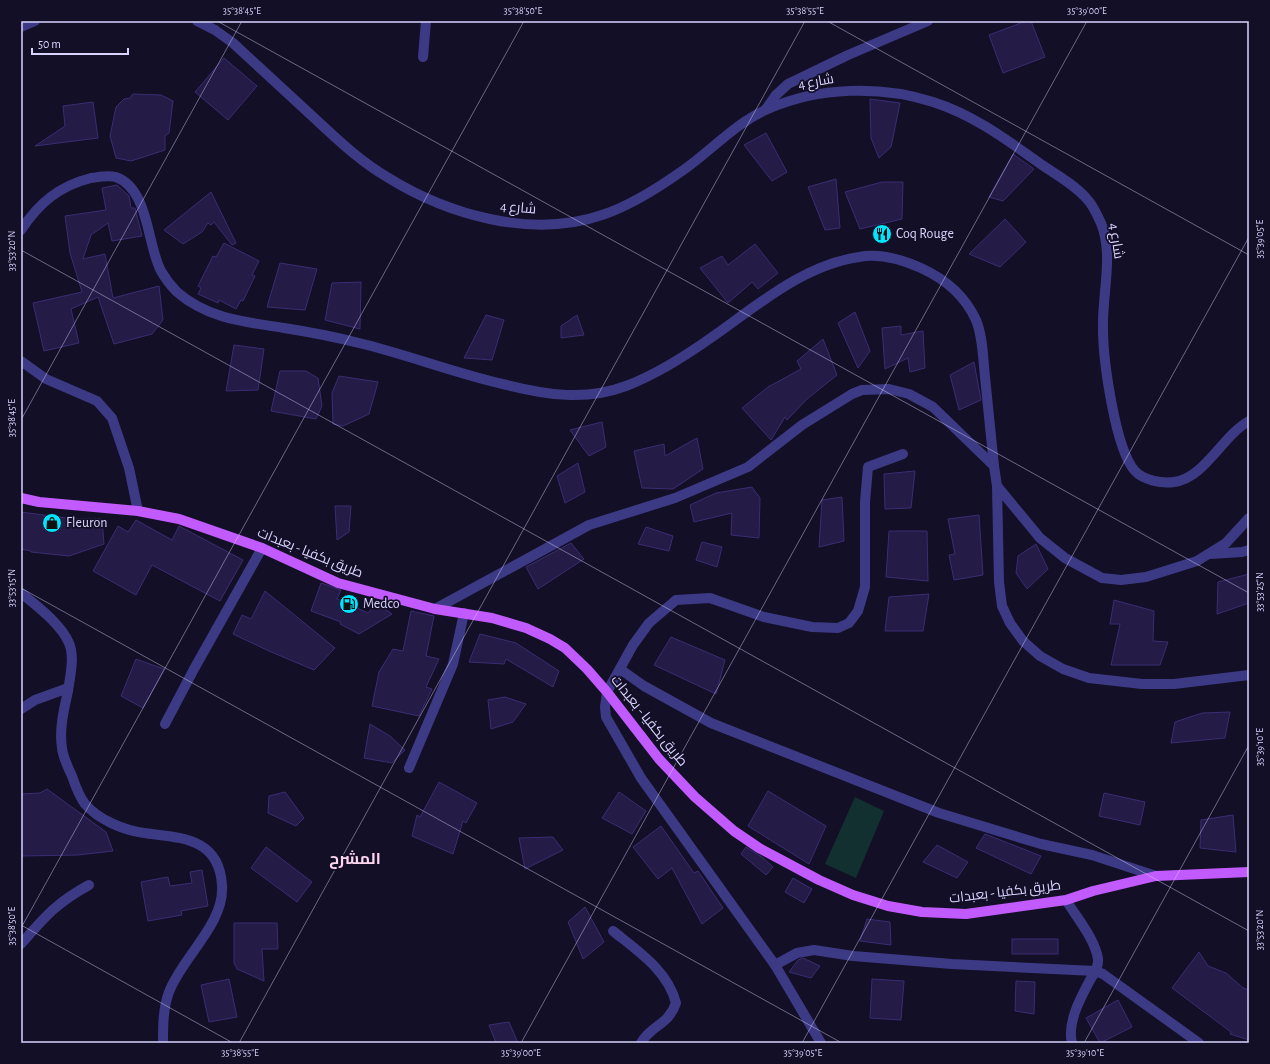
<svg xmlns="http://www.w3.org/2000/svg" width="1270" height="1064" viewBox="0 0 1270 1064" font-family="'Alegreya Sans',Cairo,sans-serif">
  <rect width="100%" height="100%" fill="#130f26"/>
  <polygon fill="#12302f" points="855,797 884,811 856,878 825,864"/>
  <g fill="#241b47" stroke="#3b2d73">
    <polygon points="1026,21 1031,21 1045,57 1003,73 989,35"/>
    <polygon points="224,58 257,86 228,120 195,92"/>
    <polygon points="133,94 161,95 173,101 169,133 165,136 165,150 131,161 116,158 110,136 116,107 124,99 130,98"/>
    <polygon points="870,99 900,103 891,147 879,158 871,138"/>
    <polygon points="93,102 98,138 35,146 65,126 63,106"/>
    <polygon points="766,133 787,172 772,181 744,145"/>
    <polygon points="1013,154 1034,169 1003,201 989,197"/>
    <polygon points="836,179 840,228 825,230 808,187"/>
    <polygon points="882,182 903,182 902,219 860,229 845,192"/>
    <polygon points="117,185 129,196 131,208 135,208 142,236 112,241 108,223 91,235 83,259 105,254 113,298 159,286 163,320 152,334 114,344 98,297 71,309 79,343 44,351 33,303 82,292 70,253 65,216 106,210 102,188"/>
    <polygon points="211,192 236,243 232,245 214,222 211,225 208,223 202,232 183,244 164,230"/>
    <polygon points="1005,219 1026,242 1000,267 969,254"/>
    <polygon points="224,243 259,261 252,275 255,276 243,301 241,300 236,309 219,300 218,303 198,294 201,288 198,286 213,256 216,257"/>
    <polygon points="755,244 778,273 758,289 752,282 728,303 700,268 722,256 728,265"/>
    <polygon points="280,263 317,269 305,310 267,307"/>
    <polygon points="361,282 360,329 325,320 332,283"/>
    <polygon points="855,312 870,351 858,368 838,323"/>
    <polygon points="486,315 504,320 492,360 464,358"/>
    <polygon points="577,315 584,335 561,338 561,326"/>
    <polygon points="901,326 901,335 923,331 925,368 910,372 908,358 885,369 882,328"/>
    <polygon points="823,339 837,375 807,399 787,420 785,417 771,440 742,408 768,387 801,369 797,361"/>
    <polygon points="234,345 264,349 258,390 226,391"/>
    <polygon points="974,362 981,400 959,410 950,375"/>
    <polygon points="280,371 306,371 318,378 322,406 316,419 271,411"/>
    <polygon points="339,376 378,382 369,414 343,426 333,424 332,393"/>
    <polygon points="602,422 606,447 589,456 570,430"/>
    <polygon points="697,438 703,469 673,489 642,488 634,451 664,444 665,456"/>
    <polygon points="578,463 585,492 565,503 557,476"/>
    <polygon points="915,471 911,508 885,509 884,474"/>
    <polygon points="752,487 760,498 759,538 731,535 732,513 694,522 690,505 716,493"/>
    <polygon points="842,497 844,541 819,547 822,500"/>
    <polygon points="335,506 351,506 349,532 337,540"/>
    <polygon points="21,512 74,519 102,519 104,544 69,556 31,552 31,551 21,549"/>
    <polygon points="979,515 983,575 954,580 949,555 955,554 948,519"/>
    <polygon points="136,520 172,540 179,526 243,560 220,601 152,565 136,595 93,571 118,526 128,532"/>
    <polygon points="646,527 673,536 669,551 638,544"/>
    <polygon points="889,531 927,531 928,581 886,577"/>
    <polygon points="702,542 722,547 717,567 696,560"/>
    <polygon points="571,543 584,559 538,589 526,567"/>
    <polygon points="1036,544 1048,569 1027,589 1016,573 1018,556"/>
    <polygon points="1249,574 1249,603 1217,614 1218,582"/>
    <polygon points="321,583 341,590 337,599 368,613 377,603 392,614 359,634 340,624 341,622 311,611"/>
    <polygon points="265,591 335,648 314,670 269,651 233,634 242,615 251,619"/>
    <polygon points="929,594 923,631 885,631 889,597"/>
    <polygon points="1114,600 1154,611 1153,641 1168,642 1160,665 1111,665 1120,624 1110,624"/>
    <polygon points="411,611 434,616 426,656 439,659 426,687 432,689 419,716 372,706 379,672 393,649 403,651"/>
    <polygon points="480,634 516,643 559,671 553,687 506,659 504,664 469,662"/>
    <polygon points="671,637 725,660 716,694 654,665"/>
    <polygon points="136,659 164,669 143,708 121,696"/>
    <polygon points="505,697 526,704 513,722 491,729 488,700"/>
    <polygon points="1230,712 1225,738 1171,743 1175,722 1202,713"/>
    <polygon points="370,724 390,736 405,750 392,763 364,758"/>
    <polygon points="439,782 477,803 466,823 463,821 453,854 412,836 417,815 420,817"/>
    <polygon points="47,789 106,832 113,851 78,855 21,856 21,794 40,793"/>
    <polygon points="768,791 826,826 809,864 748,826"/>
    <polygon points="285,792 304,818 296,826 268,813 269,796"/>
    <polygon points="619,792 646,811 632,834 602,818"/>
    <polygon points="1104,793 1145,802 1140,825 1099,816"/>
    <polygon points="1233,815 1236,852 1200,848 1201,820"/>
    <polygon points="661,826 694,873 698,871 723,908 702,924 672,868 658,879 633,847"/>
    <polygon points="985,834 1041,856 1031,874 976,848"/>
    <polygon points="553,837 563,850 525,869 519,838"/>
    <polygon points="937,845 968,862 957,878 923,862"/>
    <polygon points="266,847 312,882 297,902 251,868"/>
    <polygon points="746,847 762,857 773,867 766,875 741,854"/>
    <polygon points="202,870 208,906 181,911 182,915 148,921 141,882 168,877 170,886 192,883 190,872"/>
    <polygon points="793,878 812,889 804,903 785,892"/>
    <polygon points="585,907 604,942 583,959 568,922"/>
    <polygon points="867,919 890,922 891,945 860,941"/>
    <polygon points="234,923 277,923 278,949 262,949 264,981 237,969 234,963"/>
    <rect x="1012" y="939" width="46" height="15"/>
    <polygon points="1199,952 1208,966 1226,973 1243,988 1249,990 1249,1040 1230,1034 1231,1032 1172,988"/>
    <polygon points="803,958 820,966 811,978 789,972 798,960"/>
    <polygon points="229,979 237,1017 209,1022 201,985"/>
    <polygon points="872,979 904,981 901,1020 870,1018"/>
    <polygon points="1016,981 1035,982 1034,1014 1015,1011"/>
    <polygon points="1118,1000 1132,1027 1100,1043 1086,1018"/>
    <polygon points="509,1022 518,1043 496,1043 489,1025"/>
  </g>
  <g fill="none" stroke-linecap="round" stroke-linejoin="round">
    <g stroke="#3d3a85" stroke-width="10">
      <path d="M197 21 215 30 233 43C259 67 285 91 311 115 335 137 358 160 387 177 448 215 532 239 602 215 630 206 658 188 682 171 711 151 735 123 768 109 818 87 881 85 933 102 974 115 1007 140 1042 165 1057 175 1075 185 1087 199 1093 205 1097 215 1101 223 1114 255 1102 294 1103 328 1103 359 1115 449 1135 471 1143 480 1162 484 1174 482 1205 478 1222 436 1249 421"/>
      <polyline points="21,27 35,21"/>
      <polyline points="423,57 426,21"/>
      <polyline points="766,109 776,95 788,84 848,55 928,21"/>
      <path d="M21 230C39 203 59 186 91 178 98 177 108 175 116 177 149 189 147 245 161 271 165 278 172 287 177 292 208 319 246 322 284 328 310 332 335 337 359 343 409 355 457 374 507 385 547 395 586 401 626 386 658 374 687 355 715 335 759 304 804 265 859 257 880 253 903 260 921 268 945 279 965 296 976 320 983 337 983 359 985 377 988 406 991 436 994 466"/>
      <polyline points="21,361 46,379 97,401 112,418 129,468 138,511"/>
      <polyline points="997,486 1040,538 1065,558 1102,578 1121,580 1146,577 1197,561 1226,543 1249,518"/>
      <polyline points="1210,554 1242,552 1249,550"/>
      <path d="M21 593C36 605 61 624 69 643 75 657 70 676 68 691 64 709 59 729 62 748 63 758 68 767 72 776 75 785 79 796 85 804 99 820 123 830 144 833 180 838 219 837 222 885 225 924 182 957 169 992 163 1008 163 1026 163 1043"/>
      <polyline points="435,609 589,525 675,498 748,467 802,425 852,394 862,390 889,389 909,394 933,407 994,466 997,486 999,582 1002,606 1010,623 1023,641 1040,656 1063,669 1089,678 1142,684 1174,684 1249,675"/>
      <polyline points="620,669 644,686 711,723 939,813 1041,844 1092,855 1156,876"/>
      <polyline points="21,709 35,700 68,688"/>
      <polyline points="165,724 194,669 262,548"/>
      <polyline points="409,768 453,664 464,613"/>
      <path d="M1066 900C1077 918 1095 939 1098 959 1099 967 1093 975 1089 982 1080 999 1067 1023 1072 1043"/>
      <path d="M613 931C638 951 668 971 676 1003 668 1026 651 1025 641 1043"/>
      <path d="M21 944C45 917 56 903 89 885"/>
      <polyline points="775,965 797,953 814,950 853,956 952,964 1095,971 1103,974 1199,1043"/>
      <polyline points="821,1043 775,965 641,778 606,717 605,707 607,692 633,645 649,623 676,600 710,598 764,617 812,627 838,628 849,623 858,611 865,587 865,502 868,467 903,454"/>
    </g>
    <polyline stroke="#c25bff" stroke-width="10" points="21,498 39,502 138,511 179,519 262,548 338,583 435,609 492,618 526,628 550,639 565,648 587,669 607,692 659,759 695,797 734,831 759,848 819,880 853,895 888,906 922,912 966,914 1066,900 1093,891 1156,876 1249,872"/>
  </g>
  <path fill="none" stroke="#d9d4ff" stroke-width="1" stroke-opacity="0.45" d="M217 21 1249 593M827 21 1249 255M21 250 1249 931M21 420 242 21M21 588 842 1043M21 925 233 1043M21 928 524 21M239 1043 805 21M521 1043 1087 21M802 1043 1249 237M1084 1043 1249 745"/>
  <defs>
    <symbol id="restaurant-disc" viewBox="-11 -11 22 22"><circle r="9.5" fill="#00e5ff" stroke="#130f26"/><path d="M-5-6h1v4h1v-4h1v4h1v-4h1v5L-1.5 .5V6h-2V.5L-5-1ZM5-6V6H3V1.5H1.5Q1.5-4 5-6Z" fill="#111"/></symbol>
    <symbol id="shop-disc" viewBox="-11 -11 22 22"><circle r="9.5" fill="#00e5ff" stroke="#130f26"/><path d="M-5-2.5h2.3a2.7 3.5 0 0 1 5.4 0H5L5.5 6h-11ZM-1.5-2.5h3a1.5 2.3 0 0 0-3 0Z" fill="#111"/></symbol>
    <symbol id="fuel-disc" viewBox="-11 -11 22 22"><circle r="9.5" fill="#00e5ff" stroke="#130f26"/><path d="M-5.5-6h7V0h2V4h1.3V-2.5L3-4.5l.8-.8L6-3V5H2.5V1h-1V6h-7ZM-4.2-4.7v3.2H.2V-4.7Z" fill="#111"/></symbol>
  </defs>
  <g fill-rule="evenodd">
    <use href="#restaurant-disc" x="871" y="223" width="22" height="22"/>
    <use href="#shop-disc" x="41" y="512" width="22" height="22"/>
    <use href="#fuel-disc" x="338" y="593" width="22" height="22"/>
  </g>
  <g text-anchor="middle" dominant-baseline="central" stroke-width="3.5" stroke-linejoin="round" paint-order="stroke">
    <g font-size="14" fill="#d9d4ff" stroke="#130f26">
      <text transform="translate(816 82) rotate(-10)">شارع 4</text>
      <text transform="translate(518 208) rotate(5)">شارع 4</text>
      <text transform="translate(1116 241) rotate(81)">شارع 4</text>
      <text transform="translate(310 553) rotate(22)">طريق بكفيا - بعبدات</text>
      <text transform="translate(649 721) rotate(51)">طريق بكفيا - بعبدات</text>
      <text transform="translate(1005 892) rotate(-7)">طريق بكفيا - بعبدات</text>
    </g>
    <g font-size="14" fill="#d9d4ff" stroke="#130f26" text-anchor="start">
      <text x="896" y="234">Coq Rouge</text>
      <text x="66" y="523">Fleuron</text>
      <text x="363" y="604">Medco</text>
    </g>
    <g font-size="16" font-weight="bold" fill="#ffd6f0" stroke="#130f26">
      <text x="355" y="859">المشرح</text>
    </g>
  </g>
  <rect width="1270" height="1064" fill="none" stroke="#130f26" stroke-width="44"/>
  <path d="M32 48v6h96v-6" fill="none" stroke="#d9d4ff" stroke-width="2"/>
  <text x="38" y="48" font-size="12" fill="#d9d4ff" stroke="#130f26" stroke-width="3" paint-order="stroke">50 m</text>
  <rect x="22" y="22" width="1226" height="1020" fill="none" stroke="#d9d4ff" stroke-width="1.5"/>
  <g font-size="10" text-anchor="middle" fill="#d9d4ff">
    <text x="242" y="14">35°38'45"E</text>
    <text x="523" y="14">35°38'50"E</text>
    <text x="805" y="14">35°38'55"E</text>
    <text x="1087" y="14">35°39'00"E</text>
    <text transform="translate(1259 239) rotate(-90)" y="4">35°39'05"E</text>
    <text transform="translate(11 251) rotate(-90)" y="4">33°53'20"N</text>
    <text transform="translate(11 418) rotate(-90)" y="4">35°38'45"E</text>
    <text transform="translate(11 588) rotate(-90)" y="4">33°53'15"N</text>
    <text transform="translate(1259 592) rotate(-90)" y="4">33°53'25"N</text>
    <text transform="translate(1259 747) rotate(-90)" y="4">35°39'10"E</text>
    <text transform="translate(11 926) rotate(-90)" y="4">35°38'50"E</text>
    <text transform="translate(1259 930) rotate(-90)" y="4">33°53'20"N</text>
    <text x="240" y="1056">35°38'55"E</text>
    <text x="521" y="1056">35°39'00"E</text>
    <text x="803" y="1056">35°39'05"E</text>
    <text x="1085" y="1056">35°39'10"E</text>
  </g>
</svg>
